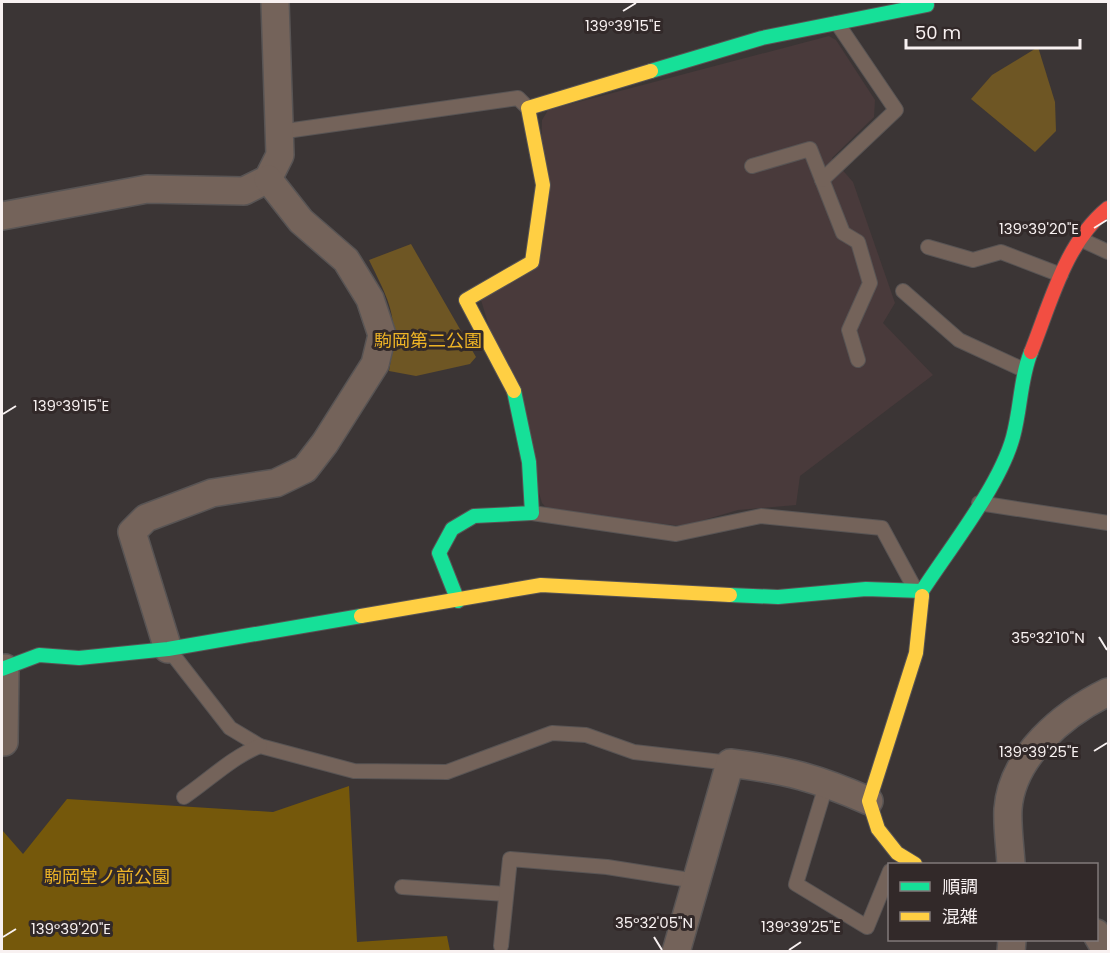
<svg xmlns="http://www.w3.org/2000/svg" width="1110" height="953" viewBox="0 0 1110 953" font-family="Poppins,'Noto Sans JP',sans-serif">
  <rect width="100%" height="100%" fill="#3b3535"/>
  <polygon fill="#493a3b" points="829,36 836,40 875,100 874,117 832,158 853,182 895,303 883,323 933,375 800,476 796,505 738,510 683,526 550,512 542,503 481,300 538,267 542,120 548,110"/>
  <g fill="#6e5624">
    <polygon points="1038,47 1055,102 1056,131 1035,152 971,99 992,75"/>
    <path d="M411 244 476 357 470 364 416 376 389 371C399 318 392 307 369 260Z"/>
  </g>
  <polygon fill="#75580b" points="349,786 357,942 447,936 450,951 2,951 2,830 23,854 67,799 273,812"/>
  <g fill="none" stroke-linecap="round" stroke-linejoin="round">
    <defs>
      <g id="lane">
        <polyline points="279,132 518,98 528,108"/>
        <polyline points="752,166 810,149 843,233 858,242 870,283 849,330 858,360"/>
        <polyline points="822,180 896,110 837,23"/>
        <polyline points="1080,239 1108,252"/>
        <polyline points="928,247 973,260 1001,252 1061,275"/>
        <polyline points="903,291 959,340 1024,370"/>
        <polyline points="979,503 1108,523"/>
        <polyline points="532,513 676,534 761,516 882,528 915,589"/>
        <polyline points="170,651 230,728 260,746 354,771 447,772 552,733 586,735 634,752 730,763"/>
        <polyline points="827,782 796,884 867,927 890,871"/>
        <path d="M184 797C209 780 232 757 260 746"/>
        <polyline points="402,887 506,894"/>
        <polyline points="501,946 510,859 607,867 696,881"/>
      </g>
      <g id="street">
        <polyline points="2,216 147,189 244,191 268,179 280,155 275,2"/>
        <polyline points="168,649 132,532 146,518 212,493 276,483 305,469 325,443 375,364 382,335 370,299 346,260 301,221 268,179"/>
        <polyline points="2,742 4,742 5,668"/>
        <path d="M1011 864C1010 846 1007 827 1008 809 1012 756 1063 714 1108 692"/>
        <polyline points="1096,933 1104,947 1108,948"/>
        <path d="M676 952 730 763C786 770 817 778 869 801"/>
        <polyline points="1011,952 1012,940"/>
      </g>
      <g id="fast">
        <polyline points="651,71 762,38 927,5 926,2"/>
        <polyline points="730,595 778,597 866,589 922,591"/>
        <path d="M922 596V591C950 548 1000 485 1013 437 1021 408 1020 379 1031 352"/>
        <polyline points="458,601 439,553 452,529 474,516 532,513 529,462 514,391"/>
        <polyline points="2,669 39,655 79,658 168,649 361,616"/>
      </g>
      <g id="slow">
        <polyline points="514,391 466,300 532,262 543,185 528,108 651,71"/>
        <polyline points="361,616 541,585 730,595"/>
        <polyline points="915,864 897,853 878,829 869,801 916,653 922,596"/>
      </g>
      <path id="jam" d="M1031 352C1051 302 1065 243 1108 208"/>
    </defs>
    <use href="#lane" stroke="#585454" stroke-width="16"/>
    <use href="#street" stroke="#585454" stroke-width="30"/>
    <use href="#fast" stroke="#585454" stroke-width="16"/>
    <use href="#slow" stroke="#585454" stroke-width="16"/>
    <use href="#jam" stroke="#585454" stroke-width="16"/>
    <use href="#lane" stroke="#74635a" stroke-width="14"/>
    <use href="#street" stroke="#74635a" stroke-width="27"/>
    <use href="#fast" stroke="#16e098" stroke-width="14"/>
    <use href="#slow" stroke="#ffcf43" stroke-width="14"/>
    <use href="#jam" stroke="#f24e42" stroke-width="14"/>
  </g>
  <path fill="none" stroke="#f8f1f1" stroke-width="2" d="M623 11 636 3M1094 228 1107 220M3 414 16 406M1099 637 1107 650M1094 751 1107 743M3 937 16 929M654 937 662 950M789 950 801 942"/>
  <g text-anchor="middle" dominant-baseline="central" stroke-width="6" stroke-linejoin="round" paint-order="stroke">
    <g font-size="18" fill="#eeb426" stroke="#322929">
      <text x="428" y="340">駒岡第二公園</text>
      <text x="107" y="876">駒岡堂ノ前公園</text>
    </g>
  </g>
  <g font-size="15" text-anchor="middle" fill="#f8f1f1" stroke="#322929" stroke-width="6" stroke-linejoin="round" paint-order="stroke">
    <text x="623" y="31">139°39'15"E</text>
    <text x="1039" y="234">139°39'20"E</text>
    <text x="71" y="411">139°39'15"E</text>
    <text x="1048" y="643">35°32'10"N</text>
    <text x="1039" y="757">139°39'25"E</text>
    <text x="654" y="928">35°32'05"N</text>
    <text x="801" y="932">139°39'25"E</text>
    <text x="71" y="934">139°39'20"E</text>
  </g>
  <rect width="1110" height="953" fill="none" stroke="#f8f1f1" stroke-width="6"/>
  <rect x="888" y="863" width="210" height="78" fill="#322929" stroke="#817979" stroke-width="1.5"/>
  <rect x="900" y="882" width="30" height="9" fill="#16e098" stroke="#817979" stroke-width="1.5"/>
  <text x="942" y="893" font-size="18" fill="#f8f1f1">順調</text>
  <rect x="900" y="912" width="30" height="9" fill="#ffcf43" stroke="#817979" stroke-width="1.5"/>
  <text x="942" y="923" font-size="18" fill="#f8f1f1">混雑</text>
  <path d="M906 39v9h174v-9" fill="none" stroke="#f8f1f1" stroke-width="3"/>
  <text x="915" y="39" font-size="18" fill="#f8f1f1" stroke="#322929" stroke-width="4.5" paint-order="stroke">50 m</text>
</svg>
